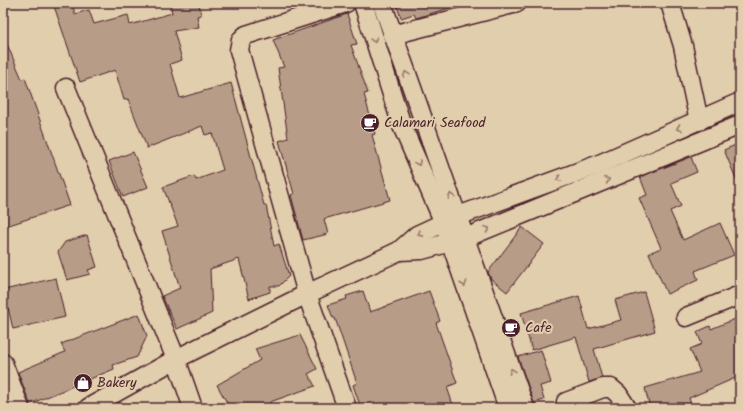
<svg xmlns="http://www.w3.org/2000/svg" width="743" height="411" viewBox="0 0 743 411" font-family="Kalam,sans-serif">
  <rect width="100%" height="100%" fill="#e1ceac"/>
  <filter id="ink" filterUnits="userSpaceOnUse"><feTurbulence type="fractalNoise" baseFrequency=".025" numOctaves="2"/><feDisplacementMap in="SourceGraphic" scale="8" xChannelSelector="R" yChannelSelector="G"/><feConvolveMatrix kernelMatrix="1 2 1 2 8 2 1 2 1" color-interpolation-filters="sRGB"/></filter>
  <g filter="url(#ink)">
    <g fill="#b79d88" stroke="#4a1f2b">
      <polygon points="53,3 72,3 75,14 89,10 94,24 128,15 130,25 172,13 170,3 199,3 201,15 197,16 199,27 174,31 182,60 170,64 180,98 231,83 264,205 266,205 274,246 279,244 289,276 279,286 270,286 270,292 249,299 239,259 210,269 212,313 177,329 162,296 180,288 162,231 178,226 163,187 194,176 196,180 223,170 212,133 205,135 202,126 147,148 128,99 124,100 115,70 80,82"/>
      <polygon points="396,3 459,3 459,5 416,18 414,14 401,18"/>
      <polygon points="347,14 357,44 351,45 368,93 364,94 375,134 372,135 390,200 324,219 328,234 303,240 291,195 294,194 279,141 288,138 278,68 284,67 273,40"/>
      <polygon points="3,35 22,79 25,78 70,205 3,227"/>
      <polygon points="740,143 740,188 724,150"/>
      <polygon points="133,152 148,187 123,197 109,161"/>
      <polygon points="691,157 697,172 671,183 681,206 670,211 683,240 720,223 734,255 695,271 698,280 667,294 649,253 661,248 639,198 647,195 640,177"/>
      <polygon points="522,227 544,244 507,292 491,279 488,272"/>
      <polygon points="87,235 97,267 88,270 90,274 67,280 58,252 65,242"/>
      <polygon points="56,278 65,317 13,329 4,290"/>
      <polygon points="363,291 370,312 429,291 440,321 436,323 457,383 447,387 454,408 361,408 353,385 357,383 335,318 333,318 328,305 347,299 346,296"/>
      <polygon points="644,292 655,331 594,349 602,378 589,382 576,337 532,350 521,313 579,296 588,329 621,320 615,300"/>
      <polygon points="139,314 147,336 137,357 113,365 114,369 30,404 18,372 65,352 61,344"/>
      <polygon points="740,317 740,376 689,398 692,408 650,408 645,388 700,372 690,349 702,344 697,332 710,326 711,329"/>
      <polygon points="300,335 317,369 308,374 315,386 270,402 274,408 230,408 217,385 260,360 255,349"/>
      <polygon points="541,350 551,383 540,386 544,400 534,403 518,357"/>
    </g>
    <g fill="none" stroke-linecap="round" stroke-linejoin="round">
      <defs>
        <g id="minor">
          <polyline points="346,3 246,35 241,40 239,50 307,294 347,408"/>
          <polyline points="363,3 402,126 444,223 508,408"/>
          <polyline points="382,3 525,408"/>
          <polyline points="670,3 683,46 699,121"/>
          <polyline points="392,35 517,3"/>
          <polyline points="66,88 176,359 193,408"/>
          <polyline points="399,251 422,250 465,238 740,125"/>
          <polyline points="686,317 740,295"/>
          <polyline points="3,363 20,408"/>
          <polyline points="566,402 603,388 611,388 618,394 627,408"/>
          <polyline points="88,408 176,359 307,294 399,251 417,235 458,216 597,165 740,102"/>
        </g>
      </defs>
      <use href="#minor" stroke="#4a1f2b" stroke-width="21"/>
      <use href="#minor" stroke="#e1ceac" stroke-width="18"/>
    </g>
    <defs><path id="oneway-chevron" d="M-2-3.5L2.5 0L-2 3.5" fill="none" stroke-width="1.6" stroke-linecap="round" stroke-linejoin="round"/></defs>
    <g stroke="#96766c">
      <use href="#oneway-chevron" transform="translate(374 40) rotate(72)"/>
      <use href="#oneway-chevron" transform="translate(406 74) rotate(-110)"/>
      <use href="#oneway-chevron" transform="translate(679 128) rotate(158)"/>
      <use href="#oneway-chevron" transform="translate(418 163) rotate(66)"/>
      <use href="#oneway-chevron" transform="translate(559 179) rotate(159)"/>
      <use href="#oneway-chevron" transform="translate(607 180) rotate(-22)"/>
      <use href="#oneway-chevron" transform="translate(451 196) rotate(-108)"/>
      <use href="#oneway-chevron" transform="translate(487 229) rotate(-22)"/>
      <use href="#oneway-chevron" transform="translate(420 234) rotate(151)"/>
      <use href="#oneway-chevron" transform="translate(464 284) rotate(71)"/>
      <use href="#oneway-chevron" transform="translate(512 371) rotate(-110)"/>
    </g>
  </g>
  <defs>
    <symbol id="cafe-disc" viewBox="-11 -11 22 22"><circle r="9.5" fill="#4a1f2b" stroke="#e1ceac"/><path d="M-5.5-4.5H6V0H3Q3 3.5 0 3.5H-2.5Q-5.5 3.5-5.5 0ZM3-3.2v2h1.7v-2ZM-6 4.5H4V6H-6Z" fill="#fff"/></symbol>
    <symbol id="shop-disc" viewBox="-11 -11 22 22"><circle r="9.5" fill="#4a1f2b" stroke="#e1ceac"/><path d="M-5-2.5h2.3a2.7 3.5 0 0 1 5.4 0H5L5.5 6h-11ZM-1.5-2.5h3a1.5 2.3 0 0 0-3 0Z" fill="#fff"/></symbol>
  </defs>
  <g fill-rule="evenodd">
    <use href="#cafe-disc" x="359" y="112" width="22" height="22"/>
    <use href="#cafe-disc" x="500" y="317" width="22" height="22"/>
    <use href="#shop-disc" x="72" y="372" width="22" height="22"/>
  </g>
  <g text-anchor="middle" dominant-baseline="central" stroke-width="4" stroke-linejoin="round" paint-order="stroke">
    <g font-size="14" fill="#4a1f2b" stroke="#e1ceac" text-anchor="start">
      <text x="384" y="123">Calamari Seafood</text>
      <text x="525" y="328">Cafe</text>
      <text x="97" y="383">Bakery</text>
    </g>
  </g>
  <rect width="743" height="411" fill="none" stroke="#e1ceac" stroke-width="16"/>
  <rect x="8" y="8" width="727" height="395" fill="none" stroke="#4a1f2b" stroke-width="1.5" filter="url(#ink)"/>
</svg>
